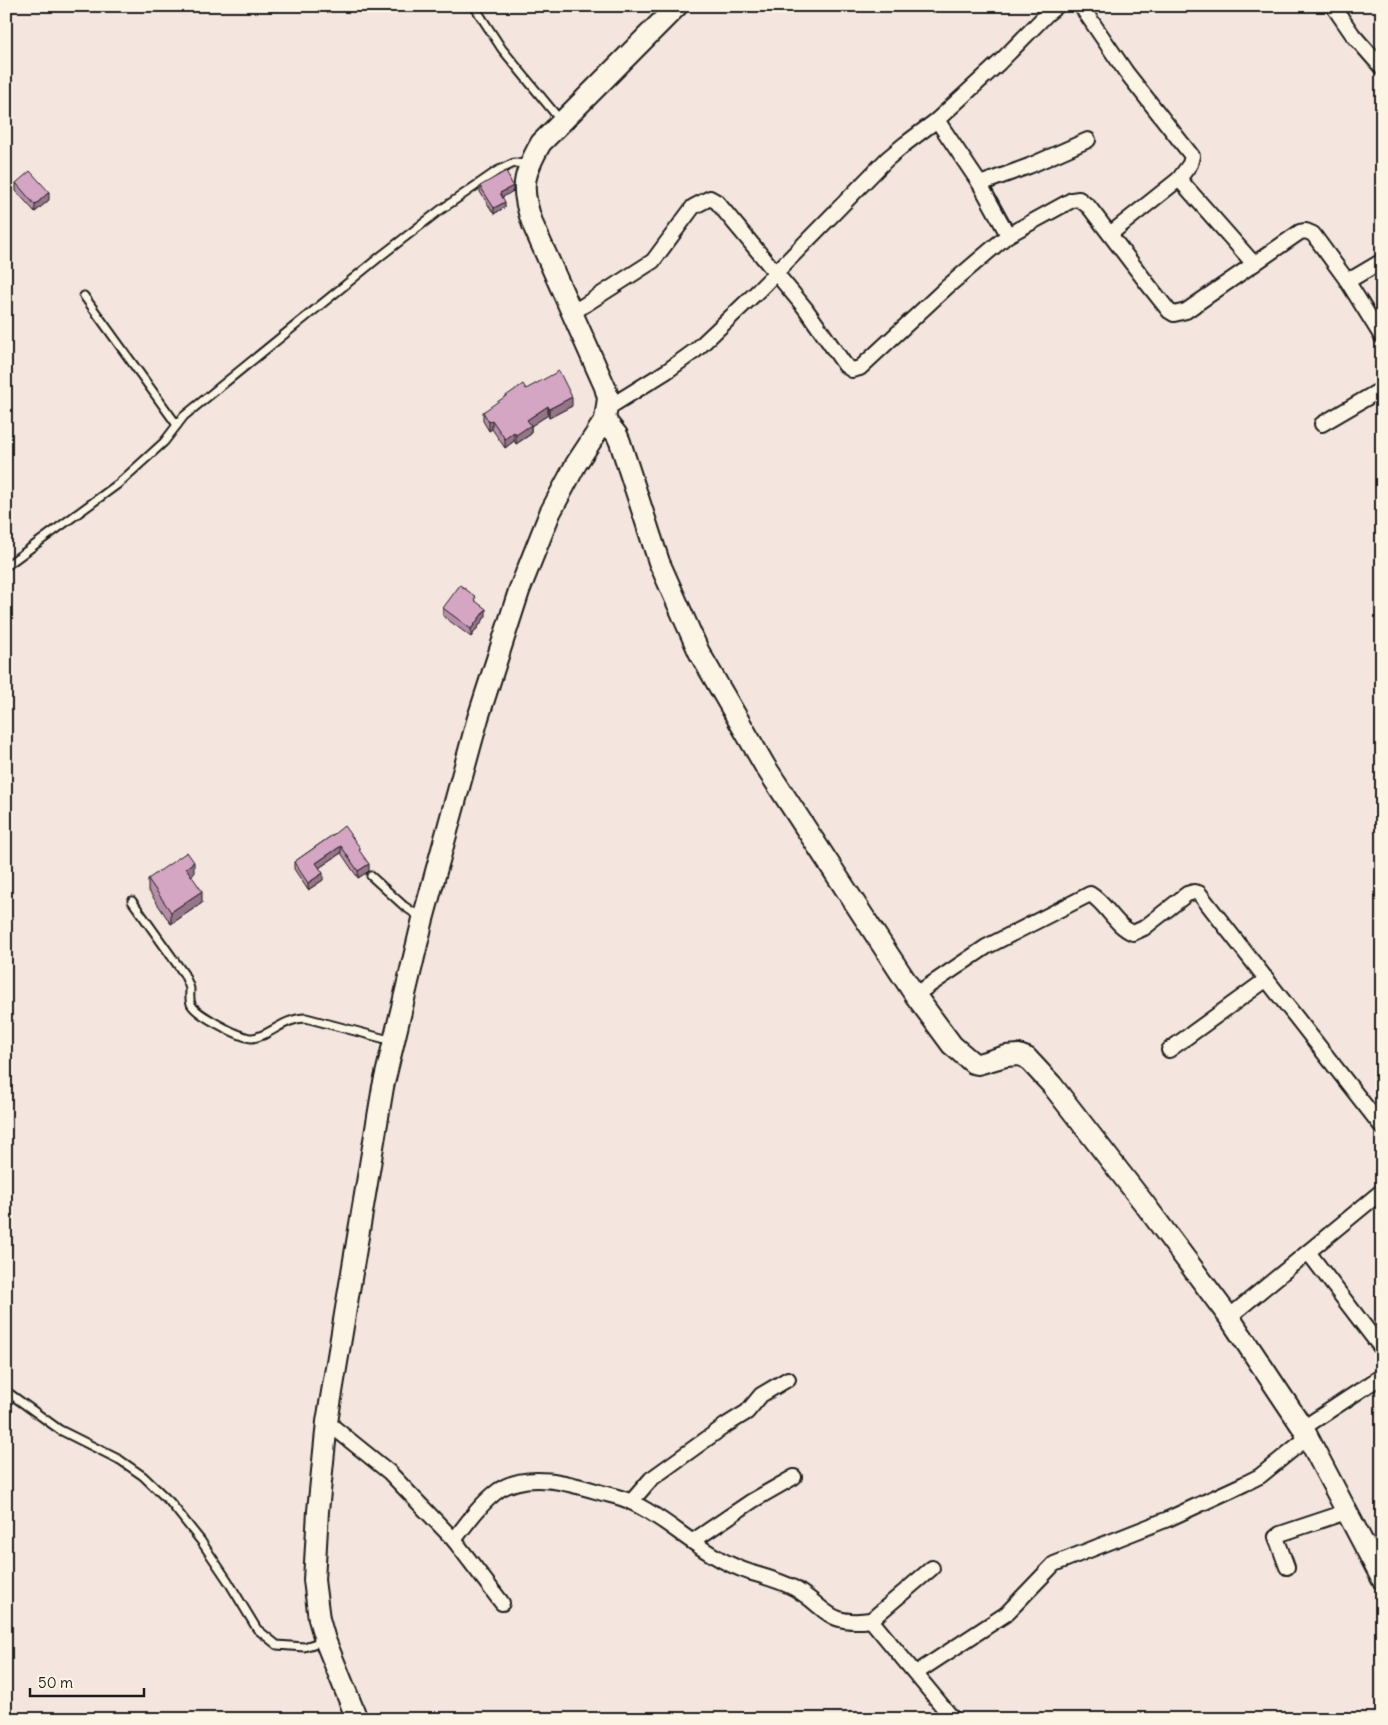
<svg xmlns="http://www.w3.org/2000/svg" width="1388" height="1725" viewBox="0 0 1388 1725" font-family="Delius,sans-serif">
  <rect width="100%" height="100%" fill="#f4e5de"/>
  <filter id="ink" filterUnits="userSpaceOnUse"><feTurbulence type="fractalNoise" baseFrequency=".02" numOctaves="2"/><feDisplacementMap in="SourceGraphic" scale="10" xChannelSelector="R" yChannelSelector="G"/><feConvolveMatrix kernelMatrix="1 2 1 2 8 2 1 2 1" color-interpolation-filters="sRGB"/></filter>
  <g filter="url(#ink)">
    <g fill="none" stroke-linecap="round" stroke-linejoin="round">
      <defs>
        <g id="lane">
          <polyline points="474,6 502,49 561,121"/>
          <polyline points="84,296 177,425"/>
          <polyline points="6,566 118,484 164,442 184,416 382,255 439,211 497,171 514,163 527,164"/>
          <polyline points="371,876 404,906 420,917"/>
          <path d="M132 901 184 974C186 979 189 984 190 989 190 994 189 999 191 1004 195 1014 241 1038 252 1038 269 1037 283 1018 306 1018L393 1041"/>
          <polyline points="6,1391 60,1430 120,1460 143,1476 170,1502 201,1541 228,1581 257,1629 277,1645 304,1647 323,1641"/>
        </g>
        <g id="street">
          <polyline points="1081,6 1126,72 1192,156 1190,164 1179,179 1254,264"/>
          <polyline points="1333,6 1353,35 1382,68"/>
          <polyline points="937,120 980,184 1008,235"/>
          <polyline points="980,184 1029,166 1088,140"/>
          <polyline points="1110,234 1179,179"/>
          <polyline points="1346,279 1382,337"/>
          <polyline points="572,313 653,261 693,207 710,198 717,202 805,308 845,365 852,370 860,368 947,287 1008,235 1072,200 1079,199 1089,207 1150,287 1169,311 1174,314 1186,311 1300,232 1306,231 1313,234 1346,279 1355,277 1382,261"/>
          <polyline points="606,409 667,371 696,350 758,291 887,159 905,144 937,120 999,63 1047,14 1057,6"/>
          <polyline points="1322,424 1382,389"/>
          <path d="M915 995 986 947 1090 894C1107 904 1114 925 1133 933L1144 928 1187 894 1194 892 1199 893 1382 1127"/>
          <polyline points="1169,1050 1267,979"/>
          <polyline points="1308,1252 1382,1349"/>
          <polyline points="1229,1317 1382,1191"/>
          <polyline points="327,1422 389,1472 454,1540 502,1603"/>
          <polyline points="1303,1428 1382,1376"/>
          <polyline points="631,1502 651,1479 726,1425 747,1412 761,1395 788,1379"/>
          <path d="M454 1540C467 1523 481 1503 499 1490 528 1471 569 1483 599 1492 609 1495 621 1497 631 1502 660 1515 684 1538 711 1554 724 1562 737 1568 752 1573 766 1577 781 1581 794 1588 828 1608 826 1626 871 1620L953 1719"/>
          <polyline points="693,1541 752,1501 794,1477"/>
          <polyline points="1287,1567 1276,1537 1280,1534 1346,1512"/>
          <polyline points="871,1620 932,1568"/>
          <polyline points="916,1673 1006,1614 1054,1564 1168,1519 1244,1484 1260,1476 1308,1437"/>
        </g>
        <g id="secondary">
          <polyline points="605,420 617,435 620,442 659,562 699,652 765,766 915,995 952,1045 973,1063 978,1064 1006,1056 1019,1055 1027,1058 1052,1085 1143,1202 1229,1317 1303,1428 1382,1579"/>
          <path d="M357 1719 325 1640 319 1619 314 1580 318 1511 327 1422 383 1087 423 919 478 718 519 591 550 513 576 464 605 420 608 398 605 387 533 225C520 189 522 176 541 143L677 6"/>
        </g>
      </defs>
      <use href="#lane" stroke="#1c1c1c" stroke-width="11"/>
      <use href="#street" stroke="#1c1c1c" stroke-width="18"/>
      <use href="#secondary" stroke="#1c1c1c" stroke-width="24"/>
      <use href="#lane" stroke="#fcf5e5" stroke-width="7"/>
      <use href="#street" stroke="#fcf5e5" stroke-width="14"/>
      <use href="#secondary" stroke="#fcf5e5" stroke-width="20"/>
    </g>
    <g fill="#b78ea9" stroke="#1c1c1c">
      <polygon points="16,183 49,200 35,212 16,191"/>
      <polygon points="480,186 513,191 502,197 505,207 494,214 480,192"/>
      <polygon points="526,389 572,406 549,418 548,415 531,426 531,434 516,444 514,441 505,448 492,429 489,431 483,421 483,412"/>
      <polygon points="476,602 486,616 471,637 443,616 443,608"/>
      <polygon points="334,834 361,853 369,871 358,878 341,853 319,868 323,880 308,890 294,869 294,862"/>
      <polygon points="194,874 191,876 202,903 171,924 148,890 148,879"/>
    </g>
    <g fill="#957489" stroke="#1c1c1c">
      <polygon points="513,186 513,191 500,199 500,193"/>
      <polygon points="49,192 49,200 35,212 35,205"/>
      <polygon points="505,202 505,207 494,214 494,208"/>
      <polygon points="572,397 572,406 549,418 549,409"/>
      <polygon points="548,406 548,415 531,426 531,434 516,444 516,435 527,420"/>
      <polygon points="492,420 492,429 489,431 489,422"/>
      <polygon points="514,432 514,441 505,448 505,439"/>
      <polygon points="486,609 486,616 471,637 471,629"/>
      <polygon points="341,846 341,853 316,870 316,863"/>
      <polygon points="194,862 194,874 186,879 186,868"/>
      <polygon points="369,864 369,871 358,878 358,871"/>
      <polygon points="323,873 323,880 308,890 308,883"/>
      <polygon points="202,891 202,903 171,924 171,912"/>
      <polygon points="8,1327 8,1338 6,1340 6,1329"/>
    </g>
    <g fill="#d5a5c4" stroke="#1c1c1c">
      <polygon points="30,171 49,192 35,205 16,183"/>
      <polygon points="506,171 513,186 500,193 505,202 494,208 480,186"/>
      <polygon points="559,371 572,397 549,409 548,406 527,420 531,425 516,435 514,432 505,439 492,420 489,422 483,412 523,384 526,389"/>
      <polygon points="460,585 476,597 474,600 486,609 471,629 443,608"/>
      <polygon points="344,826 361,849 359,850 369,864 358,871 341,846 316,863 323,873 308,883 294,862 334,834"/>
      <polygon points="187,852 194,862 186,868 202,891 171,912 148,879"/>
    </g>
  </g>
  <rect width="1388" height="1725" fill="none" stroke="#fcf5e5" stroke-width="25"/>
  <rect x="12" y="12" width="1363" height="1700" fill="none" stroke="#1c1c1c" stroke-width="2" filter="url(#ink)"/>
  <path d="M30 1688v8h114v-8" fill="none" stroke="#1c1c1c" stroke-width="2.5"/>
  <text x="38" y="1688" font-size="15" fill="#1c1c1c" stroke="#fcf5e5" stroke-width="4" paint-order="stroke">50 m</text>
</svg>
